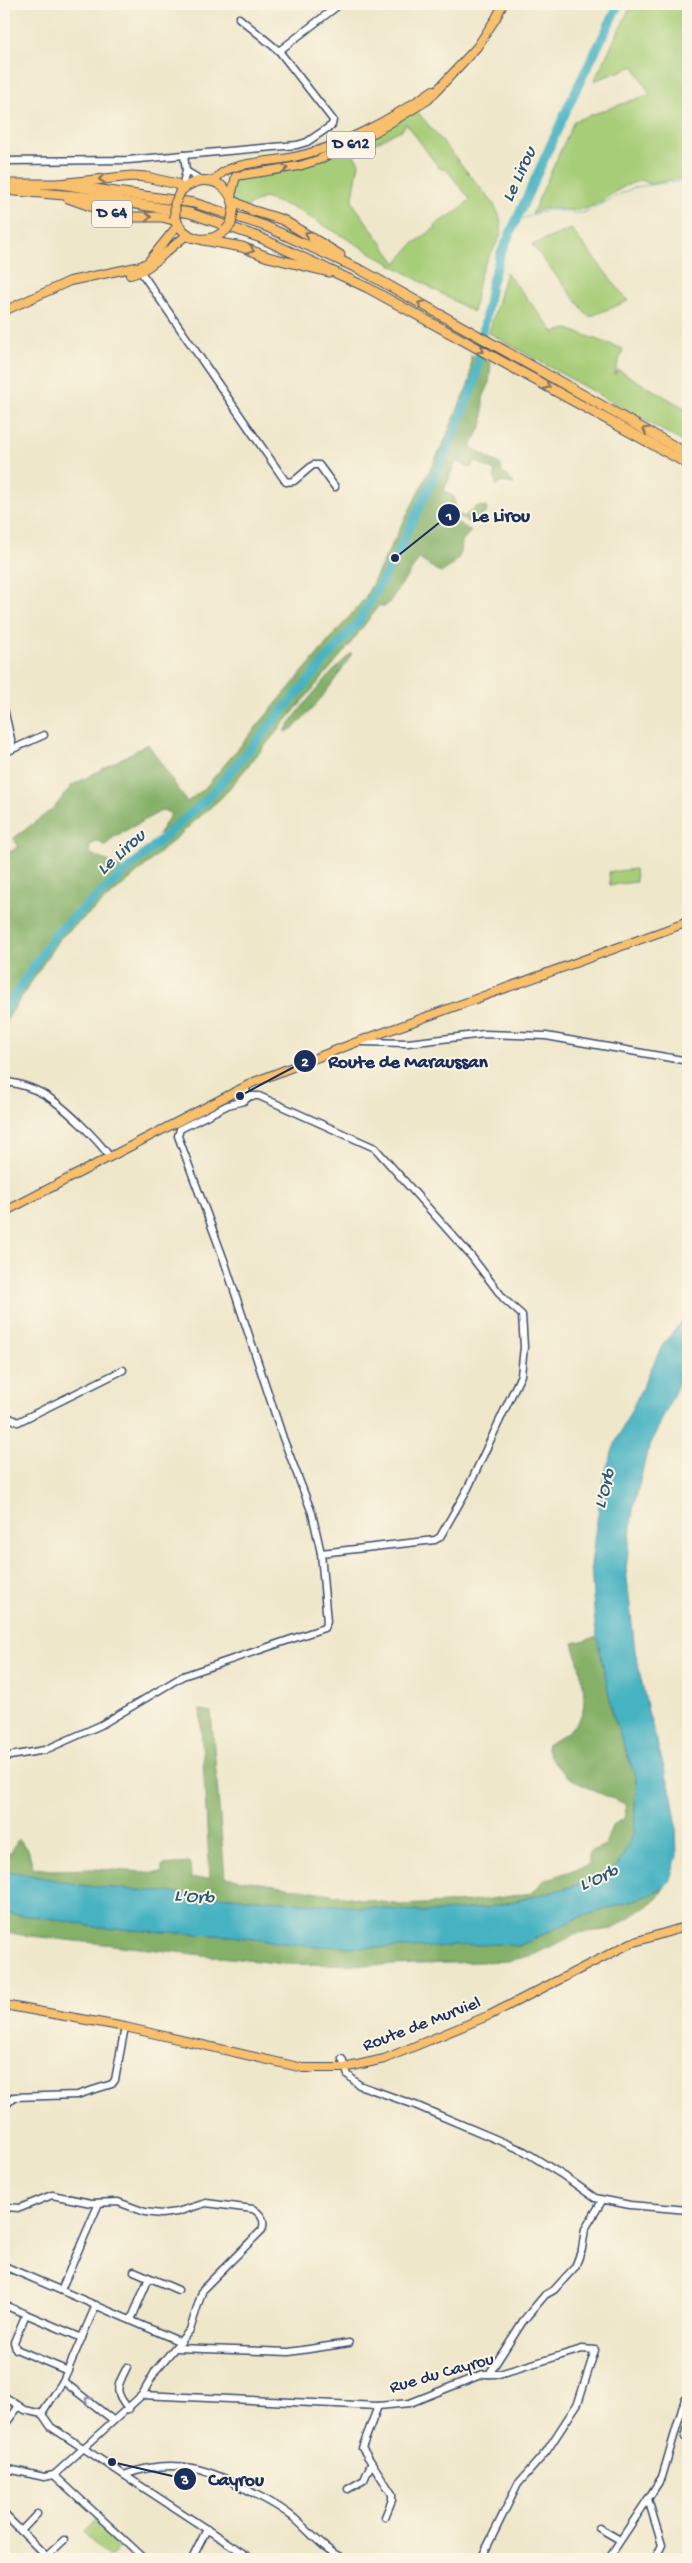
<svg xmlns="http://www.w3.org/2000/svg" width="692" height="2563" viewBox="0 0 692 2563" font-family="'Gochi Hand',sans-serif">
  <rect width="100%" height="100%" fill="#fcf5e5"/>
  <filter id="ink" filterUnits="userSpaceOnUse"><feTurbulence type="fractalNoise" baseFrequency=".02" numOctaves="2"/><feDisplacementMap in="SourceGraphic" scale="10" xChannelSelector="R" yChannelSelector="G"/><feConvolveMatrix kernelMatrix="1 2 1 2 8 2 1 2 1" color-interpolation-filters="sRGB"/></filter>
  <filter id="wash" filterUnits="userSpaceOnUse"><feTurbulence type="fractalNoise" baseFrequency=".0096" numOctaves="4" result="noise"/><feDisplacementMap in="SourceGraphic" scale="20" xChannelSelector="R" yChannelSelector="G"/><feGaussianBlur stdDeviation="1.12" result="paint"/><feColorMatrix in="noise" values="0 0 0 0 0 0 0 0 0 0 0 0 0 0 0 0 0 1.4 0 .05"/><feComposite in="paint" operator="in"/></filter>
  <g filter="url(#wash)">
    <rect width="100%" height="100%" fill="#efe7ca"/>
    <g fill="#a7cd78" stroke="#617e6b" fill-rule="evenodd">
      <path d="M632 4H688V177L650 184 642 180C635 182 626 185 620 189 606 197 595 208 578 210 558 212 551 202 532 214L574 121 650 94 634 66 594 81Z"/>
      <path d="M416 110 493 203C512 236 495 240 482 270 477 282 476 298 473 312L294 208 264 198 235 212 228 204 226 189 238 177 297 168ZM406 123 439 168 446 169 470 199 461 209 436 224 435 228 413 244 396 263 352 202 359 163 353 154 403 129Z"/>
      <polygon points="571,229 628,301 589,317 532,245"/>
      <polygon points="506,272 554,332 568,329 623,349 614,375 618,370 688,410 688,445 489,333"/>
      <polygon points="635,869 636,882 610,885 609,872"/>
      <polygon points="96,2518 122,2542 109,2557 83,2532"/>
    </g>
    <g fill="#85b068" stroke="#507063">
      <path d="M471 355 477 357 473 382 447 445 393 557 352 627 209 795 158 835 171 814 163 810 114 837 105 846 98 841 89 846 90 853C100 860 110 860 118 867L121 866 119 872 53 932 4 1009V881L9 873 6 866 4 867V855L18 847 14 838 55 807 71 786 148 744 187 802 205 788 365 598 444 442 470 380Z"/>
      <path d="M481 358 491 363 489 384 483 398V423L471 447 501 465 502 474 507 475 514 484 502 482 496 485 494 471 475 461 470 468 456 461 444 491 454 497 456 512 464 517 477 506 486 507 487 512 472 524 454 514 451 518 471 531 462 541C461 559 457 562 441 573L419 559 388 604 384 607 379 605 348 647 222 797 136 874 59 939 4 1024V1014L57 935 153 845 213 796 355 628 397 558 454 440 477 382Z"/>
      <path d="M352 653C345 668 299 731 285 732 288 721 340 661 352 653Z"/>
      <path d="M598 1637 613 1715 636 1779 634 1833 629 1847 618 1865 600 1876 570 1887 486 1908 426 1912 85 1886 4 1870V1855L11 1853 18 1839 28 1849 33 1867 50 1870 95 1869 162 1873V1865L190 1863 191 1879 210 1878 200 1710 211 1712 225 1877 400 1905 470 1902 532 1893 543 1881 589 1864V1852L605 1845 612 1826 626 1817 625 1804C597 1791 555 1780 546 1746 558 1738 571 1731 579 1719 591 1702 578 1661 573 1643Z"/>
      <polygon points="664,1888 656,1900 612,1929 579,1933 533,1955 508,1961 392,1965 284,1964 4,1933 4,1913 54,1919 100,1928 231,1936 282,1943 379,1948 498,1944 519,1946 575,1919 650,1895"/>
    </g>
    <polygon fill="#46b2c2" stroke="#307090" points="688,1314 688,1363 647,1452 633,1510 626,1569 635,1651 648,1711 672,1796 676,1822 677,1856 670,1880 664,1888 650,1895 575,1919 519,1946 498,1944 410,1948 306,1946 231,1936 100,1928 54,1919 4,1913 4,1870 85,1886 426,1912 486,1908 529,1898 570,1887 600,1876 618,1865 634,1833 636,1779 613,1715 595,1626 591,1566 594,1540 604,1475 615,1444 662,1346"/>
    <g fill="none" stroke-linecap="round" stroke-linejoin="round">
      <path stroke="#46b2c2" stroke-width="1" d="M517 220C528 218 537 212 548 210 559 209 571 215 583 213L635 187 688 180"/>
      <polyline stroke="#46b2c2" stroke-width="9" points="4,1012 55,934 209,797 359,621 395,558 449,446 475,381 491,285 501,253 574,94 619,4"/>
    </g>
  </g>
  <g filter="url(#ink)">
    <g fill="none" stroke-linecap="round" stroke-linejoin="round">
      <defs>
        <g id="minor">
          <polyline points="279,51 340,4"/>
          <polyline points="184,155 186,171 183,183 185,186"/>
          <polyline points="4,161 128,160 297,145 307,142 332,125 333,120 279,51 239,18"/>
          <polyline points="186,171 201,180"/>
          <polyline points="141,268 141,272 286,482 294,481 313,465 319,465 335,487"/>
          <polyline points="4,709 13,748"/>
          <polyline points="4,753 44,735"/>
          <polyline points="361,1042 408,1043 484,1034 546,1036 688,1061"/>
          <path d="M4 1081C18 1084 32 1087 45 1095 64 1106 97 1139 110 1157"/>
          <polyline points="244,1087 249,1096 259,1096 375,1148 471,1256 504,1299 522,1315 524,1347 521,1375 468,1488 440,1537 435,1540 321,1553"/>
          <polyline points="4,1410 8,1417 18,1422 123,1370"/>
          <polyline points="4,1757 45,1750 101,1725 183,1676 324,1628 327,1622 321,1553 312,1513 283,1438 224,1260 178,1136 180,1129 228,1105 244,1101 250,1096"/>
          <polyline points="342,2059 348,2075 359,2085 415,2105 524,2151 564,2176 595,2198 630,2205 688,2210"/>
          <polyline points="4,2107 14,2097 77,2095 112,2084 115,2080 125,2027"/>
          <path d="M4 2207 20 2208 52 2195 91 2203 118 2202 145 2212 161 2214 177 2212 206 2203 253 2209C261 2214 266 2220 262 2230L203 2289 190 2330 156 2370 142 2395"/>
          <polyline points="4,2266 181,2342"/>
          <polyline points="134,2271 178,2290"/>
          <polyline points="61,2290 99,2203"/>
          <polyline points="9,2307 82,2338"/>
          <polyline points="26,2314 14,2342 16,2349 68,2371"/>
          <polyline points="131,2320 149,2278"/>
          <polyline points="176,2348 289,2352 349,2343"/>
          <path d="M127 2367C117 2387 113 2391 129 2409"/>
          <polyline points="489,2374 523,2321 545,2295 554,2290 575,2267 582,2249 585,2229 602,2201"/>
          <polyline points="63,2381 113,2420"/>
          <polyline points="4,2396 25,2410 42,2414 51,2427 252,2559"/>
          <polyline points="378,2406 362,2448 392,2494 392,2500 385,2517"/>
          <polyline points="42,2414 63,2381 96,2305"/>
          <polyline points="4,2426 19,2406"/>
          <polyline points="685,2437 688,2427"/>
          <polyline points="4,2468 44,2477 54,2475"/>
          <polyline points="54,2475 142,2395 378,2406 410,2403 483,2374 499,2374 582,2349 595,2350 578,2403 546,2452 518,2484 481,2559"/>
          <polyline points="54,2475 145,2559"/>
          <path d="M124 2475C175 2456 211 2469 255 2494 269 2501 282 2508 294 2518 311 2533 323 2549 344 2559"/>
          <polyline points="348,2489 364,2480 371,2464"/>
          <polyline points="4,2514 49,2559"/>
          <polyline points="599,2528 620,2540"/>
          <polyline points="21,2531 37,2514"/>
          <polyline points="47,2556 64,2540"/>
          <polyline points="192,2559 207,2529"/>
          <polyline points="608,2559 648,2499"/>
          <polyline points="655,2559 662,2545 648,2499 662,2477 685,2399 688,2396"/>
        </g>
        <g id="major">
          <path d="M215 181C223 162 270 162 289 158 337 149 392 119 433 90"/>
          <polyline points="231,196 236,176 299,166 318,160 375,132 428,100 477,47 496,18 503,4"/>
          <path d="M130 275C151 271 168 248 186 236L192 238"/>
          <polyline points="4,311 70,281 141,266 148,262 178,225"/>
          <polyline points="4,1212 254,1082 357,1042 688,922"/>
          <polyline points="4,2005 125,2027 303,2068 344,2068 384,2059 490,2015 631,1943 688,1926"/>
        </g>
        <g id="highway">
          <polyline points="4,184 59,184 132,176 146,177 177,184 182,189"/>
          <polyline points="59,184 194,203 265,226 363,271 688,454"/>
          <polyline points="4,190 100,198 190,213 261,238 368,288 688,464"/>
          <path d="M180 192C199 172 229 179 234 207"/>
          <polyline points="68,198 121,217 162,217 177,221"/>
          <polyline points="233,201 251,210 283,220 340,255"/>
          <path d="M175 218C185 241 207 246 226 230"/>
          <polyline points="203,240 242,247 268,257 329,272"/>
        </g>
      </defs>
      <use href="#minor" stroke="#3b4b6e" stroke-width="9"/>
      <use href="#major" stroke="#3b4b6e" stroke-width="10"/>
      <use href="#highway" stroke="#3b4b6e" stroke-width="11"/>
      <use href="#minor" stroke="#fff" stroke-width="6"/>
      <use href="#major" stroke="#f8bf6c" stroke-width="8"/>
      <use href="#highway" stroke="#f8bf6c" stroke-width="9"/>
      <defs>
        <g id="highway-bridge">
          <polyline points="175,218 175,204 180,192"/>
          <polyline points="226,230 231,224 234,207"/>
        </g>
      </defs>
      <use href="#highway-bridge" stroke="#3b4b6e" stroke-width="11" stroke-linecap="butt"/>
      <use href="#highway-bridge" stroke="#f8bf6c" stroke-width="9"/>
    </g>
    <defs><path id="oneway-chevron" d="M-2-3.5L2.5 0L-2 3.5" fill="none" stroke-width="1.6" stroke-linecap="round" stroke-linejoin="round" transform="scale(1.25)"/></defs>
    <g stroke="#7e7064">
      <use href="#oneway-chevron" transform="translate(285 168) rotate(-9)"/>
      <use href="#oneway-chevron" transform="translate(102 179) rotate(174)"/>
      <use href="#oneway-chevron" transform="translate(148 217) rotate(-1)"/>
      <use href="#oneway-chevron" transform="translate(308 234) rotate(-151)"/>
      <use href="#oneway-chevron" transform="translate(251 250) rotate(22)"/>
      <use href="#oneway-chevron" transform="translate(421 304) rotate(-151)"/>
      <use href="#oneway-chevron" transform="translate(481 350) rotate(29)"/>
      <use href="#oneway-chevron" transform="translate(547 386) rotate(27)"/>
      <use href="#oneway-chevron" transform="translate(646 430) rotate(-151)"/>
    </g>
    <use stroke="#8d97ae" href="#oneway-chevron" transform="translate(88 2400) rotate(-140)"/>
  </g>
  <g text-anchor="middle" dominant-baseline="central" stroke-width="4" stroke-linejoin="round" paint-order="stroke">
    <g fill="#fcf5e5" stroke="#5e6a86" stroke-width="1">
      <rect x="327" y="131.5" width="48" height="27" rx="4"/>
      <rect x="92" y="200.5" width="40" height="27" rx="4"/>
    </g>
    <g font-size="16" font-weight="bold" fill="#1b2f5e">
      <text x="351" y="145">D 612</text>
      <text x="112" y="214">D 64</text>
    </g>
    <g font-size="18" fill="#1b2f5e" stroke="#fcf5e5">
      <text transform="translate(422 2025) rotate(-21)">Route de Murviel</text>
      <text transform="translate(442 2374) rotate(-16)">Rue du Cayrou</text>
    </g>
    <g font-size="19" font-style="italic" fill="#28567c" stroke="#fcf5e5">
      <text transform="translate(520 175) rotate(-65)">Le Lirou</text>
      <text transform="translate(122 853) rotate(-42)">Le Lirou</text>
      <text transform="translate(606 1489) rotate(-74)">L'Orb</text>
      <text transform="translate(599 1879) rotate(-23)">L'Orb</text>
      <text transform="translate(194 1898) rotate(5)">L'Orb</text>
    </g>
  </g>
  <path fill="none" stroke="#1b2f5e" stroke-width="2" d="M395 558L449 515M240 1096L305 1061M112 2462L185 2479"/>
  <g fill="#1b2f5e" stroke="#fcf5e5" stroke-width="2">
    <circle cx="395" cy="558" r="5"/>
    <circle cx="240" cy="1096" r="5"/>
    <circle cx="112" cy="2462" r="5"/>
    <circle cx="449" cy="515" r="12"/>
    <circle cx="305" cy="1061" r="12"/>
    <circle cx="185" cy="2479" r="12"/>
  </g>
  <g font-size="15" text-anchor="middle" font-weight="bold" fill="#fff">
    <text x="449" y="520">1</text>
    <text x="305" y="1066">2</text>
    <text x="185" y="2484">3</text>
  </g>
  <g font-size="19" text-anchor="middle" font-weight="bold" fill="#1b2f5e" stroke="#fcf5e5" stroke-width="4" stroke-linejoin="round" paint-order="stroke">
    <text x="501" y="521">Le Lirou</text>
    <text x="408" y="1067">Route de Maraussan</text>
    <text x="236" y="2485">Cayrou</text>
  </g>
  <rect width="692" height="2563" fill="none" stroke="#fcf5e5" stroke-width="20"/>
</svg>
